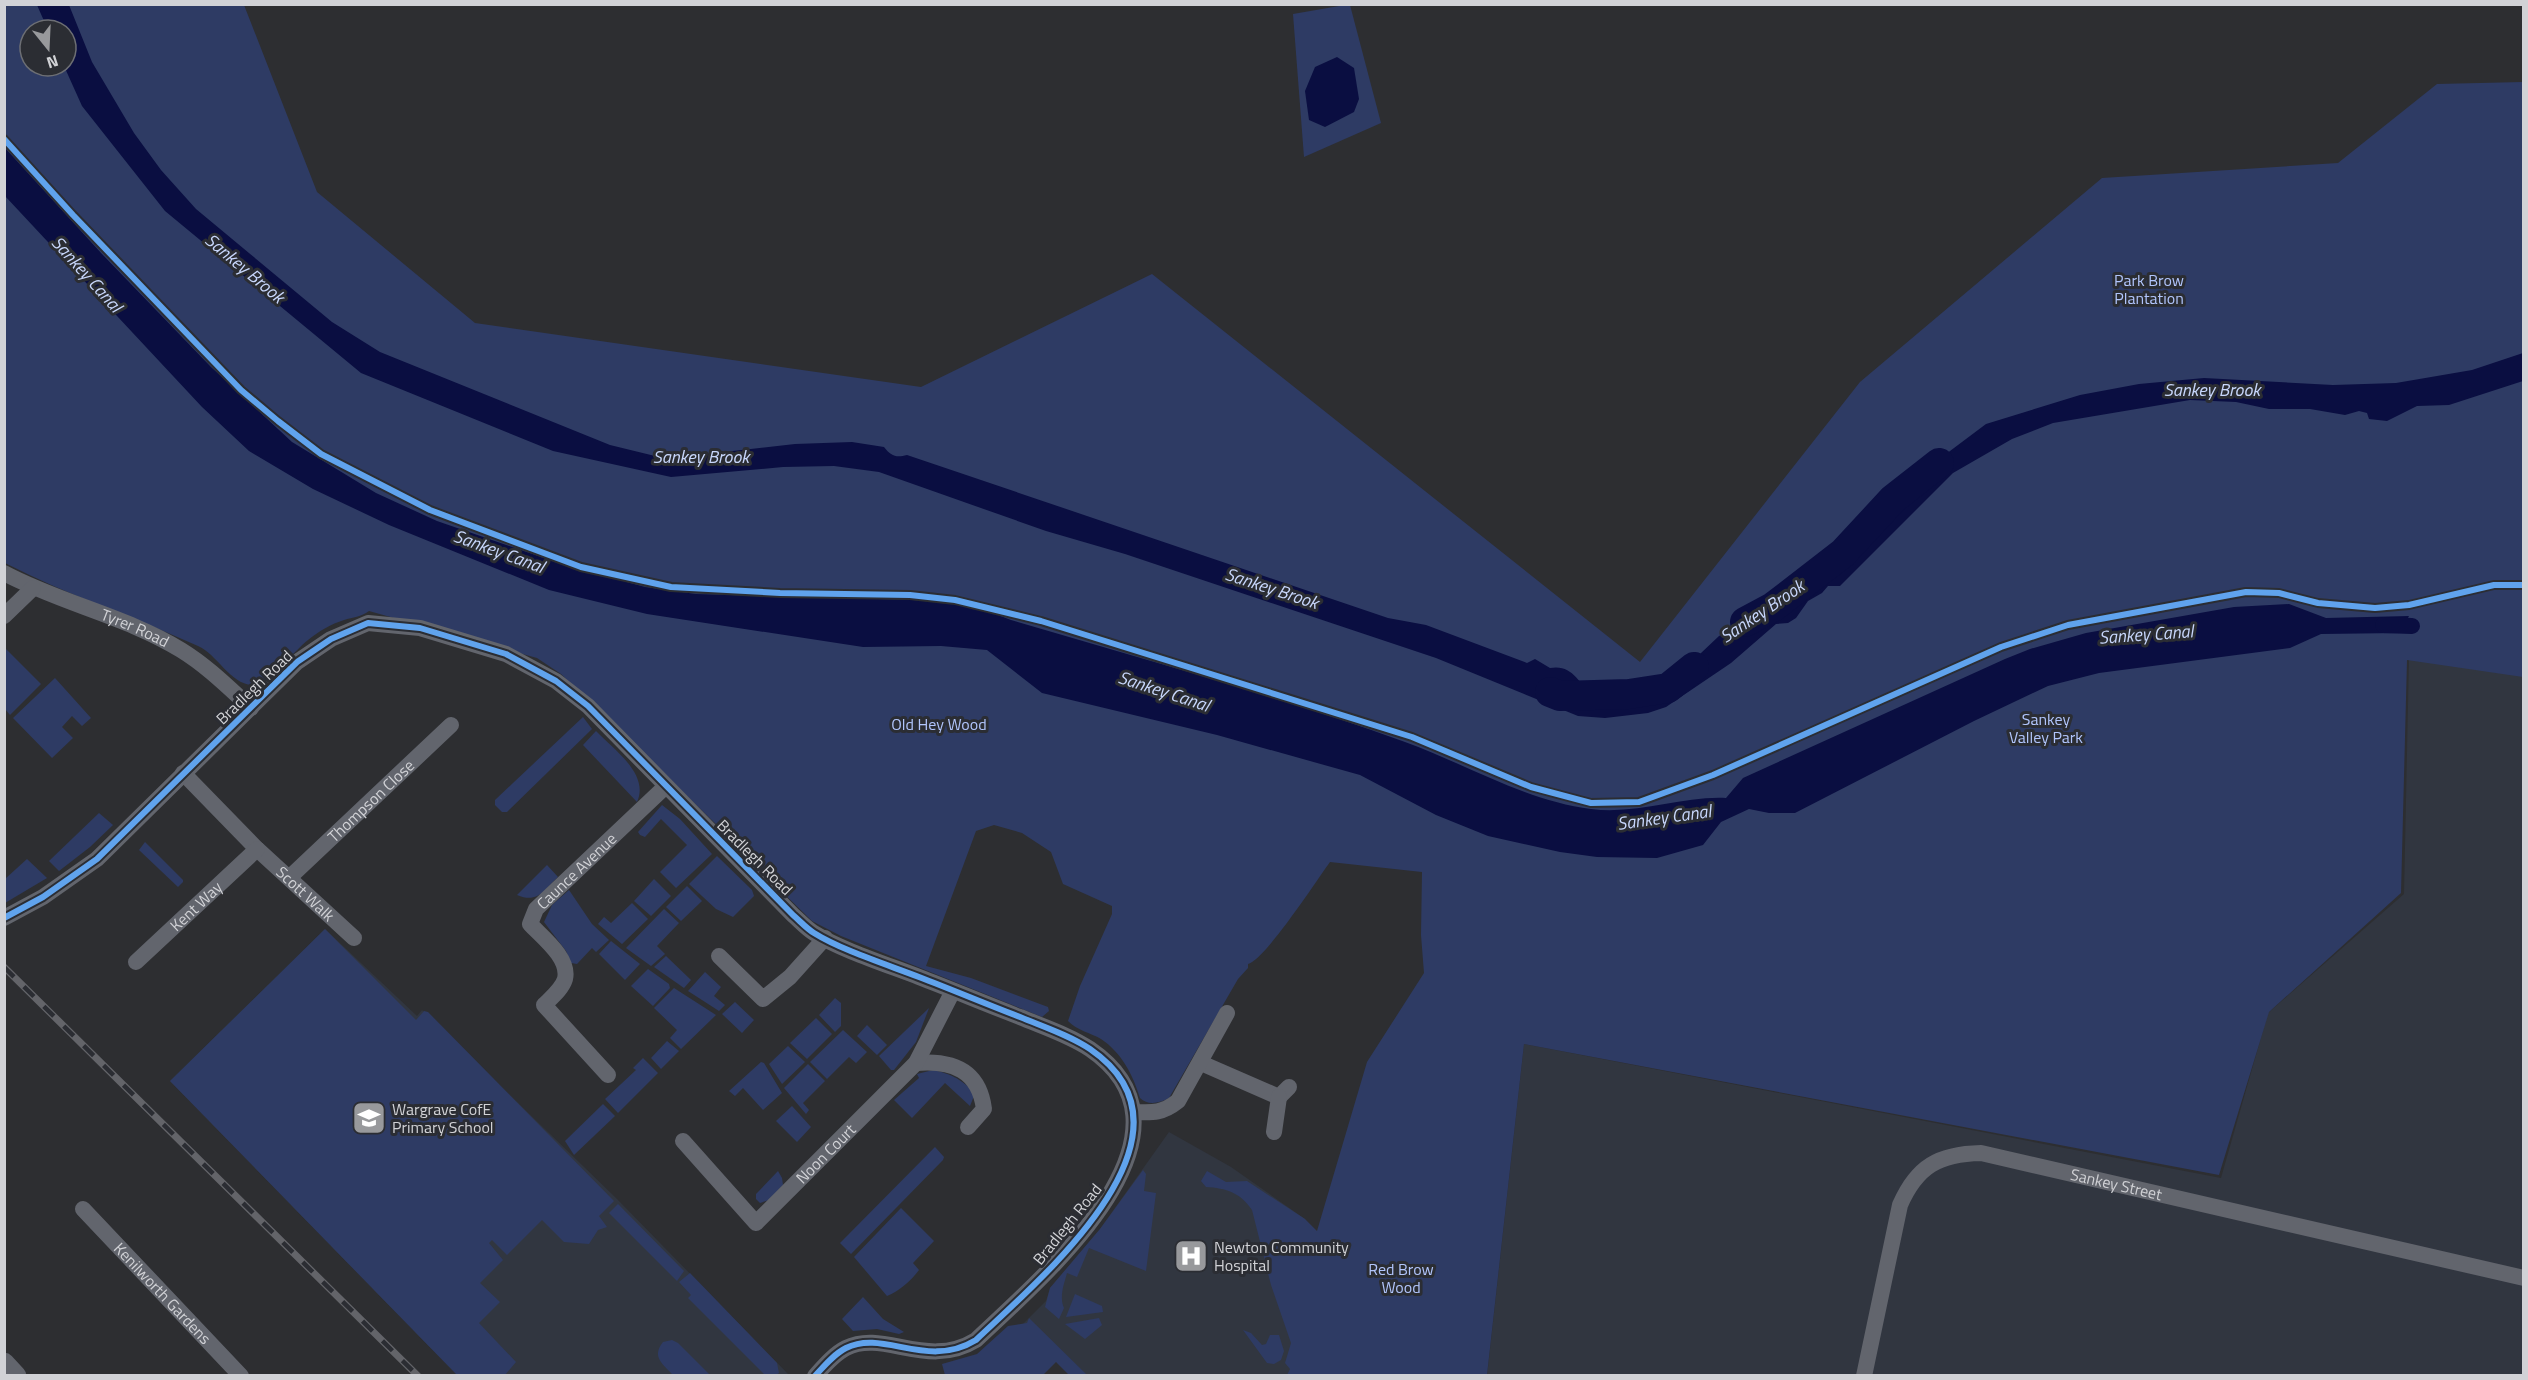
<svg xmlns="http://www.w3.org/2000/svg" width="2528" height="1380" viewBox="0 0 2528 1380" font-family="'Titillium Web',sans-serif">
  <rect width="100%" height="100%" fill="#2d2e31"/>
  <g fill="#313640">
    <polygon points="2409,658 2523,675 2523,1375 1487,1376 1524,1044 2221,1178 2268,1013 2404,894"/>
    <polygon points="325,929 417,1016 422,1010 617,1199 789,1375 457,1375 170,1081"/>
    <polygon points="1169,1132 1231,1167 1305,1219 1302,1375 1079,1375 1023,1324 1046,1301 1050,1288 1100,1229"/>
  </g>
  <g fill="#2e3b64" fill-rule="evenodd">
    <path d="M4 5H244L317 192 475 323 921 387 1152 274 1640 662 1860 382 2102 178 2338 163 2437 84 2523 82V677L2407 660 2401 893 2269 1012 2219 1175 1524 1044 1487 1375H1287L1290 1369 1285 1363 1291 1343 1271 1285 1252 1210C1241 1193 1226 1188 1206 1187L1201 1181 1207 1171 1226 1182 1247 1181 1305 1219 1317 1231 1367 1062 1424 973 1421 935 1422 872 1330 862C1317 880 1264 961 1248 964V968L1238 979 1169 1098C1160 1103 1148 1106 1140 1098 1133 1075 1122 1053 1101 1039 1091 1033 1076 1030 1068 1021L1080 986 1112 914V906L1063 884 1051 852 1022 833 994 825 976 831 926 966 971 978 1048 1007 1049 1011 1042 1017 841 936 812 921 732 843 737 836 727 824 720 828 561 674 537 658 369 611C361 617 353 617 344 620 331 624 319 631 308 640 295 650 267 685 252 685 230 684 217 654 198 646 134 617 67 595 5 563ZM30 30H66V66H30Z"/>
    <polygon points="1345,5 1350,5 1381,123 1304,157 1293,14"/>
    <polygon points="5,648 41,684 10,715 5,709"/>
    <polygon points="55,678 91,718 82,726 72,716 62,727 73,738 52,758 13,718"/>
    <polygon points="583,717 592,729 507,812 502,812 495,805 495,800"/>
    <path d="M596 731C613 749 650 774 637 802L583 745Z"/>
    <polygon points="662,805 680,819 712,854 676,888 660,872 687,845 661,819 645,837 640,835 638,832"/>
    <polygon points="99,813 113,825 90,847 59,871 49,861"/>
    <polygon points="145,842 183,880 183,882 178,887 139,850"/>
    <polygon points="717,856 752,890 754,896 733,917 716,909 689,884"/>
    <polygon points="27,859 47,878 5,903 5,879"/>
    <path d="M547 865 558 877C544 890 538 904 517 895Z"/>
    <polygon points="654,879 671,896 651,916 634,901"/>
    <polygon points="687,886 702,901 681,921 666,907"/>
    <polygon points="569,890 592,924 609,940 596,952 592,948 577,964 571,963 566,951 544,922 552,905"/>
    <polygon points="632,903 648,919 622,944 598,924 604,917 611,923"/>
    <polygon points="664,909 679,923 657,946 665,954 651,966 626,948"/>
    <polygon points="325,929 416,1020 424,1011 428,1012 614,1201 599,1216 607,1227 598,1230 589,1244 564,1242 542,1220 507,1255 492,1240 489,1243 503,1260 480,1283 500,1302 479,1323 516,1362 505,1375 457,1375 170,1081"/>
    <polygon points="611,941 640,964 625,980 599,954"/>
    <polygon points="666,956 691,980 684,988 654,967"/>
    <polygon points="648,969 669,984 670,988 653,1006 631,986"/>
    <polygon points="705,972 721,987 714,996 725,1005 719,1011 688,991"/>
    <polygon points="674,988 716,1015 681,1049 670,1038 677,1030 654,1008"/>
    <polygon points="835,998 841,1003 841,1026 835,1032 819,1015"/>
    <polygon points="735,1002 754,1020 742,1033 722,1014"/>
    <polygon points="929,1008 916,1042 894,1070 891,1070 879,1056"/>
    <polygon points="816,1018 832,1034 807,1059 790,1043"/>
    <polygon points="867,1025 887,1045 877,1055 857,1036"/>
    <polygon points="843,1030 867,1052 856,1063 849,1057 827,1079 810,1062"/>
    <polygon points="667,1041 679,1051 661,1069 651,1058"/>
    <polygon points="788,1046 805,1062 782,1084 769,1064"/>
    <polygon points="643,1058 658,1073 618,1113 605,1099 636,1070 633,1068"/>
    <polygon points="761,1062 764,1063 782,1093 763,1110 743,1088 735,1096 729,1091"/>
    <polygon points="808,1064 825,1081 803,1103 809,1110 806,1114 784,1088"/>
    <path d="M933 1070C951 1074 959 1078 973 1091L974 1096 970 1106 945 1083 912 1118 894 1100 919 1078 917 1074Z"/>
    <polygon points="603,1104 615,1116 574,1155 565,1141"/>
    <polygon points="792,1106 811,1127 797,1142 776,1121"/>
    <polygon points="935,1147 944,1157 943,1160 851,1254 840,1243"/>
    <path d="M1143 1170 1146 1174 1144 1191 1156 1193 1146 1271 1089 1248 1077 1277 1067 1273C1064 1284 1059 1297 1064 1308L1059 1319 1045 1307 1050 1288 1100 1229Z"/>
    <polygon points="778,1171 782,1178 783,1185 769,1200 760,1203 756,1199 756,1194"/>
    <polygon points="618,1204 684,1271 677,1281 609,1213"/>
    <path d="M901 1208 934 1241 913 1263 919 1270C911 1281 899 1291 887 1296L854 1257Z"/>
    <polygon points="690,1273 777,1363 779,1373 776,1375 765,1375 688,1298 691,1295 679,1282"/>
    <polygon points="1075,1294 1102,1306 1103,1312 1066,1317"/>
    <polygon points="863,1297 883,1319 904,1332 899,1334 877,1329 853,1331 842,1319"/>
    <polygon points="1029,1318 1087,1375 1069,1375 1056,1362 1043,1375 945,1375 942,1364 977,1354 1008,1326 1027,1323"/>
    <polygon points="1099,1318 1102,1325 1085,1339 1065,1324"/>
    <polygon points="1243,1330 1251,1333 1262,1345 1266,1344 1270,1335 1279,1335 1284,1351 1281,1360 1274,1364 1267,1363"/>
    <path d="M672 1340 678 1343 710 1375H673C663 1364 651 1357 663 1342Z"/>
  </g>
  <g fill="#0a0e41">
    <path d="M37 5H69L92 62 134 133 161 170 196 209 332 322 380 352 610 445 655 456 697 455 795 444 852 442 884 447C891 456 896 458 907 455L1388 618 1426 625 1527 663 1535 659 1550 668C1572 664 1579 682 1592 697L1646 693 1664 688 1719 636 1771 608 1812 580 1862 535 1891 501 1946 454 1986 424 2080 395 2139 384 2204 378 2333 385 2396 383 2472 370 2523 353V381L2449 405 2417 406 2387 421 2369 419 2367 413 2359 411 2345 415 2310 409H2269L2236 402 2190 400 2053 423 2012 439 1953 473 1840 586H1828L1822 593 1808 601 1796 618 1788 623 1776 624 1731 663 1666 707 1648 713 1605 718 1578 716 1436 658 1125 554 1046 531 879 472 834 466 783 467 671 477 553 451 361 373 165 211 82 106 64 66H66V30H48Z"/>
    <polygon points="1337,57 1354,68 1359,99 1354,112 1325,127 1309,120 1305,91 1315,67"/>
    <path d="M5 148 102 254 211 367 292 442 376 493 437 521 561 564 645 587 696 594 913 600 956 604 985 610 1011 620C1143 659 1275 695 1405 742 1466 764 1526 801 1591 809 1637 815 1681 796 1726 798L1743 778 2005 659 2030 649 2086 633 2234 607 2289 604 2326 618 2409 616 2400 633 2321 634 2290 648 2099 673 2048 686 1974 721 1795 813H1769L1749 809 1721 822 1703 845 1657 858 1597 857 1560 852 1488 836 1436 815 1360 775 1217 735 1042 693 987 650 941 646 863 647 647 614 549 590 389 525 313 489 249 451 202 407 5 196Z"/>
  </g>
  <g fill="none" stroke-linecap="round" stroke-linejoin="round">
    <polyline stroke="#0a0e41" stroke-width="16" points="2383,625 2412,626"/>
    <g stroke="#0a0e41" stroke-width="30">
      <polyline points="1745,622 1773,607 1843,553 1893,499 1939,463"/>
      <polyline points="1550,692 1560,696 1629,694 1668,688 1694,667"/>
    </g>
    <g stroke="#62656d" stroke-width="16">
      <path id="s1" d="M4 573C60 603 128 617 181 650 207 666 228 687 251 708"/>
      <polyline points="4,616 33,588"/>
      <path id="s2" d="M183 773 257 849 354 938"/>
      <path id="s3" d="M290 877 451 725"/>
      <path d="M4 918 43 897 97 859 297 662 331 639 368 623 420 628 506 654 556 681 588 706 793 915C800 921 806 928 814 933 841 950 888 965 919 977 953 990 986 1004 1020 1017 1044 1027 1069 1035 1090 1049 1214 1134 1041 1278 976 1340 927 1370 884 1329 846 1348 834 1354 824 1366 815 1376"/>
      <polyline points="719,956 763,999 790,977 825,938"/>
      <path id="s4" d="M136 962 257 849"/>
      <path d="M916 1063C952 1060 979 1070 984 1109L968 1127"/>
      <polyline points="1201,1063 1279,1097 1289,1087"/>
      <path id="s5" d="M608 1075 544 1005C552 997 562 989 565 979 570 958 542 937 530 924L536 909 666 786"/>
      <path d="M1135 1112C1153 1113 1163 1113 1178 1101L1227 1013"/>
      <polyline points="1274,1132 1279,1097"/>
      <path id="s6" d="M683 1141 756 1223 916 1063 953 991"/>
      <path id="s7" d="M83 1209 241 1376"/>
      <path id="s8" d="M1864 1376 1900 1205C1917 1166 1939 1154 1981 1153L2524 1278"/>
    </g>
    <polyline stroke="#62656d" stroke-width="21" points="4,1363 16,1376"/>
    <defs>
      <polyline id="rail" points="4,967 418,1376"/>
    </defs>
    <use href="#rail" stroke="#636469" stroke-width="7"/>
    <use href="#rail" stroke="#2b2d33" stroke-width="4.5" stroke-dasharray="14" stroke-linecap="butt"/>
    <defs>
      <g id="cycleway">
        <polyline points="4,139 73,215 241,390 278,421 321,454 430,510 581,567 671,587 780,593 910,595 955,600 1041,621 1412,737 1531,787 1591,803 1639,802 1713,775 2001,647 2068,625 2246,592 2279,593 2318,603 2375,608 2409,605 2494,585 2524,585"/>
        <path d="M4 918 43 897 97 859 297 662 331 639 368 623 420 628 506 654 556 681 588 706 793 915C800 921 806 928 814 933 841 950 888 965 919 977 953 990 986 1004 1020 1017 1044 1027 1069 1035 1090 1049 1214 1134 1041 1278 976 1340 927 1370 884 1329 846 1348 834 1354 824 1366 815 1376"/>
      </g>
    </defs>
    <use href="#cycleway" stroke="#2b2d33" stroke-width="10"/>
    <use href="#cycleway" stroke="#60a3ed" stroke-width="6"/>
  </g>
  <defs>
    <symbol id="school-square" viewBox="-11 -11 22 22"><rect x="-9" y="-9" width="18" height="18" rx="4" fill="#98999c" stroke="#2b2d33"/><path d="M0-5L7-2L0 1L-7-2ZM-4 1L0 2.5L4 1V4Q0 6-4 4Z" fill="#fff"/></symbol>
    <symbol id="hospital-square" viewBox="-11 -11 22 22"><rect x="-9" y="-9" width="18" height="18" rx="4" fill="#98999c" stroke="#2b2d33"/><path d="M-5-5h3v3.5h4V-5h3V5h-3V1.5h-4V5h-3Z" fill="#fff"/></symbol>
  </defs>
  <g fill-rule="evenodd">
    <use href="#school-square" x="350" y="1099" width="38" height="38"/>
    <use href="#hospital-square" x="1172" y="1237" width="38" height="38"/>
  </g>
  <g text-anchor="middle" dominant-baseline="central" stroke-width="6" stroke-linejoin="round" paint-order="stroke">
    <g font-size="16" fill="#b1c5fc" stroke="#2b2d33">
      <text x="2149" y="280">Park Brow<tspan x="2149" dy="18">Plantation</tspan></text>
      <text x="2046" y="719">Sankey<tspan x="2046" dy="18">Valley Park</tspan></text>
      <text x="939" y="724">Old Hey Wood</text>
      <text x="1401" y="1269">Red Brow<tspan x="1401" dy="18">Wood</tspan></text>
    </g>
    <g font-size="16" fill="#d1d2d6" stroke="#2b2d33">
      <text stroke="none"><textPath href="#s1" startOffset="142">Tyrer Road</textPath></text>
      <text transform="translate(254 687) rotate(-44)">Bradlegh Road</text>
      <text stroke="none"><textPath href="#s3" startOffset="111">Thompson Close</textPath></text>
      <text transform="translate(755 857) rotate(45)">Bradlegh Road</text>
      <text stroke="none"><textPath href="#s5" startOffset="268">Caunce Avenue</textPath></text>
      <text stroke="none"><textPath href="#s2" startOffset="172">Scott Walk</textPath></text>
      <text stroke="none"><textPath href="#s4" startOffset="82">Kent Way</textPath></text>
      <text stroke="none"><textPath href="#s6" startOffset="208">Noon Court</textPath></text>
      <text stroke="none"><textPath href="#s8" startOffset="417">Sankey Street</textPath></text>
      <text transform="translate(1067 1224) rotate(-51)">Bradlegh Road</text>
      <text stroke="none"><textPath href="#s7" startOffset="116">Kenilworth Gardens</textPath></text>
    </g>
    <g font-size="16" fill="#d1d2d6" stroke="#2b2d33" text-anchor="start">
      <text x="392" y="1109">Wargrave CofE<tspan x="392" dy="18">Primary School</tspan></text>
      <text x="1214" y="1247">Newton Community<tspan x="1214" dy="18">Hospital</tspan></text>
    </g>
    <g font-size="18" font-style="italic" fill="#c8d7fc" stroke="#2b2d33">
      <text transform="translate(245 268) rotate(40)">Sankey Brook</text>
      <text transform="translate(87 274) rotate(48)">Sankey Canal</text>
      <text x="2212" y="389">Sankey Brook</text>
      <text x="701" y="456">Sankey Brook</text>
      <text transform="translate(499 551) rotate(20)">Sankey Canal</text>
      <text transform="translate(1272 588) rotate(18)">Sankey Brook</text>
      <text transform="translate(1762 611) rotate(-34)">Sankey Brook</text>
      <text transform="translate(2146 634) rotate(-4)">Sankey Canal</text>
      <text transform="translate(1164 691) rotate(18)">Sankey Canal</text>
      <text transform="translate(1664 817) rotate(-8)">Sankey Canal</text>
    </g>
  </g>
  <rect width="2528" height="1380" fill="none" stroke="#d1d2d6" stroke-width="12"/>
  <g transform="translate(48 48) rotate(162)"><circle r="28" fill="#2b2d33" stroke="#6d6f74" stroke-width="1.5"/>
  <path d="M0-4.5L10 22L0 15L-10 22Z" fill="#98999c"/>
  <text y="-9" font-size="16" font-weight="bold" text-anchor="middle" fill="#d1d2d6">N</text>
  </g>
</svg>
